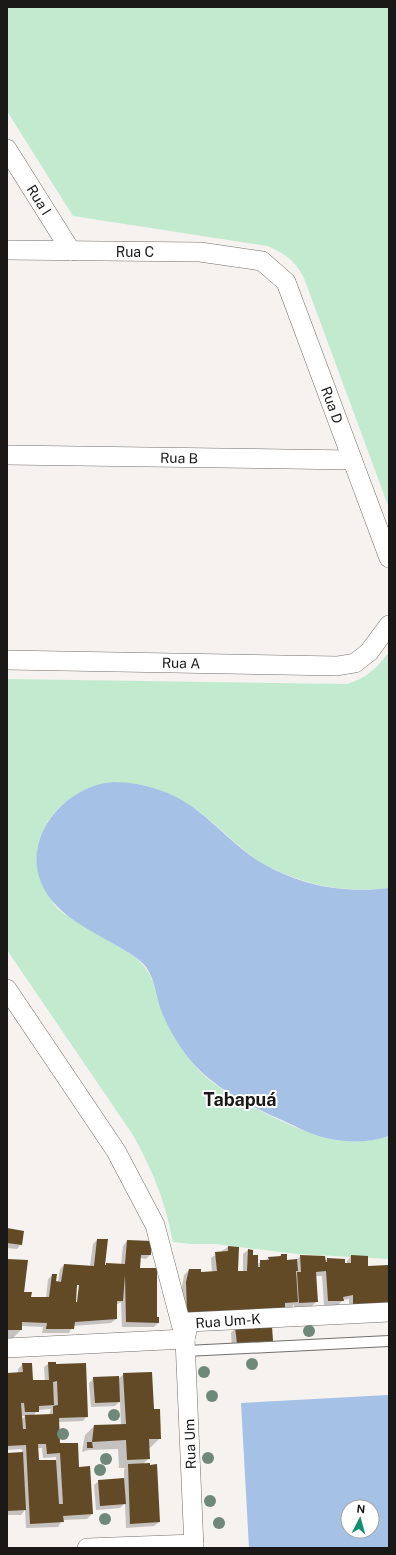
<svg xmlns="http://www.w3.org/2000/svg" width="396" height="1555" viewBox="0 0 396 1555" font-family="'Public Sans',sans-serif">
  <rect width="100%" height="100%" fill="#f5f2ef"/>
  <g fill="#c1eace">
    <path d="M7 7H389V508L304 278C295 261 285 253 267 246L73 216 7 111Z"/>
    <path d="M389 652V888C346 893 308 886 269 867 243 853 224 831 201 813 158 780 96 767 56 811 33 836 31 866 48 894 51 899 54 905 58 909 66 916 77 921 86 927 103 937 119 947 135 957 160 978 159 1012 176 1040 184 1054 195 1067 207 1078 231 1098 295 1130 326 1138 346 1143 369 1143 389 1136V1259L298 1254 215 1244H192L173 1242C165 1201 153 1171 133 1135L7 950V679L347 684C367 678 377 668 389 652Z"/>
  </g>
  <g fill="#a5c2e6" fill-rule="evenodd">
    <path d="M114 782C146 782 179 794 203 815 221 830 237 847 257 860 297 885 343 894 389 888V1136C369 1143 346 1143 326 1138 312 1135 299 1128 286 1122 246 1104 206 1085 181 1048 173 1036 166 1023 161 1010 156 995 155 980 146 967 139 958 129 953 119 947 86 927 44 911 37 868 35 852 39 835 48 822 63 799 87 784 114 782Z"/>
    <path d="M388 1395 389 1548H249L241 1403ZM348 1507H372V1531H348Z"/>
  </g>
  <g fill="#0003" fill-rule="evenodd">
    <polygon points="7,1229 21,1244 17,1249 7,1248"/>
    <path d="M97 1240 104 1267 107 1264 121 1265 123 1246 127 1241 150 1255 146 1259 140 1258 139 1269 158 1323 154 1327H122L121 1302 116 1305V1319L111 1323 73 1326 69 1333H42L43 1327 22 1326 21 1330 12 1339H7V1260L27 1261 24 1293H31V1298H46L48 1279 53 1275 55 1282H58L60 1269 64 1265 90 1266 93 1244ZM76 1283 80 1284 78 1307H76Z"/>
    <polygon points="228,1247 237,1272 243,1272 243,1254 248,1250 252,1251 252,1256 257,1264 269,1258 279,1257 281,1255 286,1261 296,1260 301,1256 325,1261 327,1259 344,1264 347,1264 347,1261 351,1256 367,1268 387,1266 349,1309 349,1299 343,1300 338,1305 324,1305 322,1276 316,1276 317,1301 312,1306 294,1307 294,1304 292,1307 183,1318 182,1287 184,1275 189,1270 200,1273 212,1273 211,1258"/>
    <polygon points="235,1328 272,1341 267,1345 232,1349 231,1333"/>
    <path d="M49 1363 87 1416 83 1421 58 1422 59 1444 78 1468 92 1514 87 1519 62 1520 58 1527 26 1528 25 1510 21 1515H7V1454L22 1453V1449L7 1450V1374L18 1373V1369L23 1364 32 1381H45L44 1367ZM51 1409 49 1415 33 1416 38 1410ZM21 1416H25L21 1420ZM38 1448H42L43 1458 56 1457V1461H38Z"/>
    <polygon points="124,1374 153,1410 160,1438 151,1447 149,1448 149,1458 142,1465 159,1522 154,1526 126,1528 125,1503 120,1508 96,1510 94,1485 99,1481 124,1479 124,1470 125,1468 119,1468 118,1449 89,1450 82,1452 85,1435 94,1426 121,1426 120,1401 115,1406 91,1407 89,1383 94,1378 118,1379"/>
  </g>
  <g fill="#624a27" fill-rule="evenodd">
    <polygon points="7,1228 24,1231 22,1245 7,1243"/>
    <path d="M97 1239H108L105 1265H106V1263L125 1264 127 1240 152 1241 151 1255H141L140 1268H157V1317H159V1323L126 1322 125 1275 123 1301H117V1319L75 1322 74 1329H46L47 1323 22 1322V1330H7V1259L28 1260 24 1292H32L31 1297H49L52 1274H57L56 1281 61 1282 64 1264 94 1266ZM77 1285H79L77 1302H76Z"/>
    <polygon points="228,1246 239,1247 238,1271 247,1271 248,1249 253,1250 253,1255 258,1255 258,1267 260,1267 260,1260 269,1260 268,1257 281,1256 281,1254 287,1254 287,1260 297,1259 298,1271 296,1271 298,1302 285,1303 285,1309 187,1314 186,1282 189,1269 201,1269 201,1272 217,1271 215,1252 228,1251"/>
    <polygon points="300,1255 325,1256 326,1262 327,1262 327,1258 345,1259 345,1263 351,1263 351,1255 368,1256 368,1266 388,1265 389,1305 353,1305 353,1295 343,1297 344,1301 328,1301 326,1271 316,1272 318,1302 299,1303 297,1272 301,1272"/>
    <polygon points="272,1326 273,1341 237,1344 235,1327"/>
    <path d="M48 1362H56V1364L86 1363 88 1417 59 1418 60 1443H78L79 1467 90 1466 93 1514 63 1516 64 1522 30 1524 26 1445 7 1446V1373L23 1372 22 1363H32L33 1380H49ZM57 1381 58 1405 53 1406V1414L25 1415 26 1429H23L21 1403H24L25 1412H39V1406L54 1405 53 1382ZM38 1444H46L47 1454 60 1453 63 1504H59L56 1460H39Z"/>
    <polygon points="152,1372 154,1409 160,1409 161,1439 149,1439 150,1459 127,1460 126,1440 92,1442 94,1425 126,1424 123,1373"/>
    <polygon points="119,1376 120,1402 95,1403 93,1377"/>
    <polygon points="87,1442 92,1442 93,1448 87,1448"/>
    <polygon points="23,1452 26,1510 7,1511 7,1453"/>
    <polygon points="150,1463 150,1465 157,1464 160,1522 130,1524 128,1464"/>
    <polygon points="124,1478 126,1504 100,1506 98,1480"/>
  </g>
  <g fill="none" stroke-linecap="round" stroke-linejoin="round">
    <defs>
      <polyline id="service" points="186,1351 389,1341"/>
      <g id="minor">
        <polyline points="7,149 71,251"/>
        <polyline points="7,250 200,252 262,261 286,282 389,558"/>
        <polyline points="7,455 352,460"/>
        <polyline points="7,660 337,666 355,663 369,652 389,625"/>
        <polyline points="7,989 116,1151 155,1225 185,1339 194,1548"/>
        <polyline points="185,1339 189,1322 389,1312"/>
        <polyline points="7,1348 185,1339"/>
        <polyline points="87,1548 194,1544"/>
      </g>
    </defs>
    <use href="#service" stroke="#72706d" stroke-width="12"/>
    <use href="#minor" stroke="#72706d" stroke-width="20"/>
    <use href="#service" stroke="#fff" stroke-width="10"/>
    <use href="#minor" stroke="#fff" stroke-width="19"/>
  </g>
  <g fill="#6e8979">
    <circle cx="309" cy="1331" r="6"/>
    <circle cx="252" cy="1364" r="6"/>
    <circle cx="204" cy="1372" r="6"/>
    <circle cx="212" cy="1396" r="6"/>
    <circle cx="114" cy="1415" r="6"/>
    <circle cx="63" cy="1434" r="6"/>
    <circle cx="208" cy="1458" r="6"/>
    <circle cx="106" cy="1459" r="6"/>
    <circle cx="100" cy="1470" r="6"/>
    <circle cx="210" cy="1501" r="6"/>
    <circle cx="105" cy="1519" r="6"/>
    <circle cx="219" cy="1523" r="6"/>
  </g>
  <g text-anchor="middle" dominant-baseline="central" stroke-width="4" stroke-linejoin="round" paint-order="stroke">
    <g font-size="14" fill="#191817" stroke="#fff">
      <text transform="translate(39 200) rotate(58)">Rua I</text>
      <text x="135" y="252">Rua C</text>
      <text transform="translate(332 405) rotate(70)">Rua D</text>
      <text transform="translate(179 458) rotate(1)">Rua B</text>
      <text transform="translate(181 663) rotate(1)">Rua A</text>
      <text transform="translate(228 1321) rotate(-4)">Rua Um-K</text>
      <text transform="translate(190 1444) rotate(-92)">Rua Um</text>
    </g>
    <g font-size="18" font-weight="bold" fill="#191817" stroke="#fff">
      <text x="240" y="1099">Tabapuá</text>
    </g>
  </g>
  <rect width="396" height="1555" fill="none" stroke="#191817" stroke-width="16"/>
  <g transform="translate(360 1519) rotate(6)"><circle r="19" fill="#ffffff" stroke="#a3a3a2"/>
  <path d="M0-3L7 15L0 10L-7 15Z" fill="#158d70"/>
  <text y="-6" font-size="11" font-weight="bold" text-anchor="middle" fill="#191817">N</text>
  </g>
</svg>
